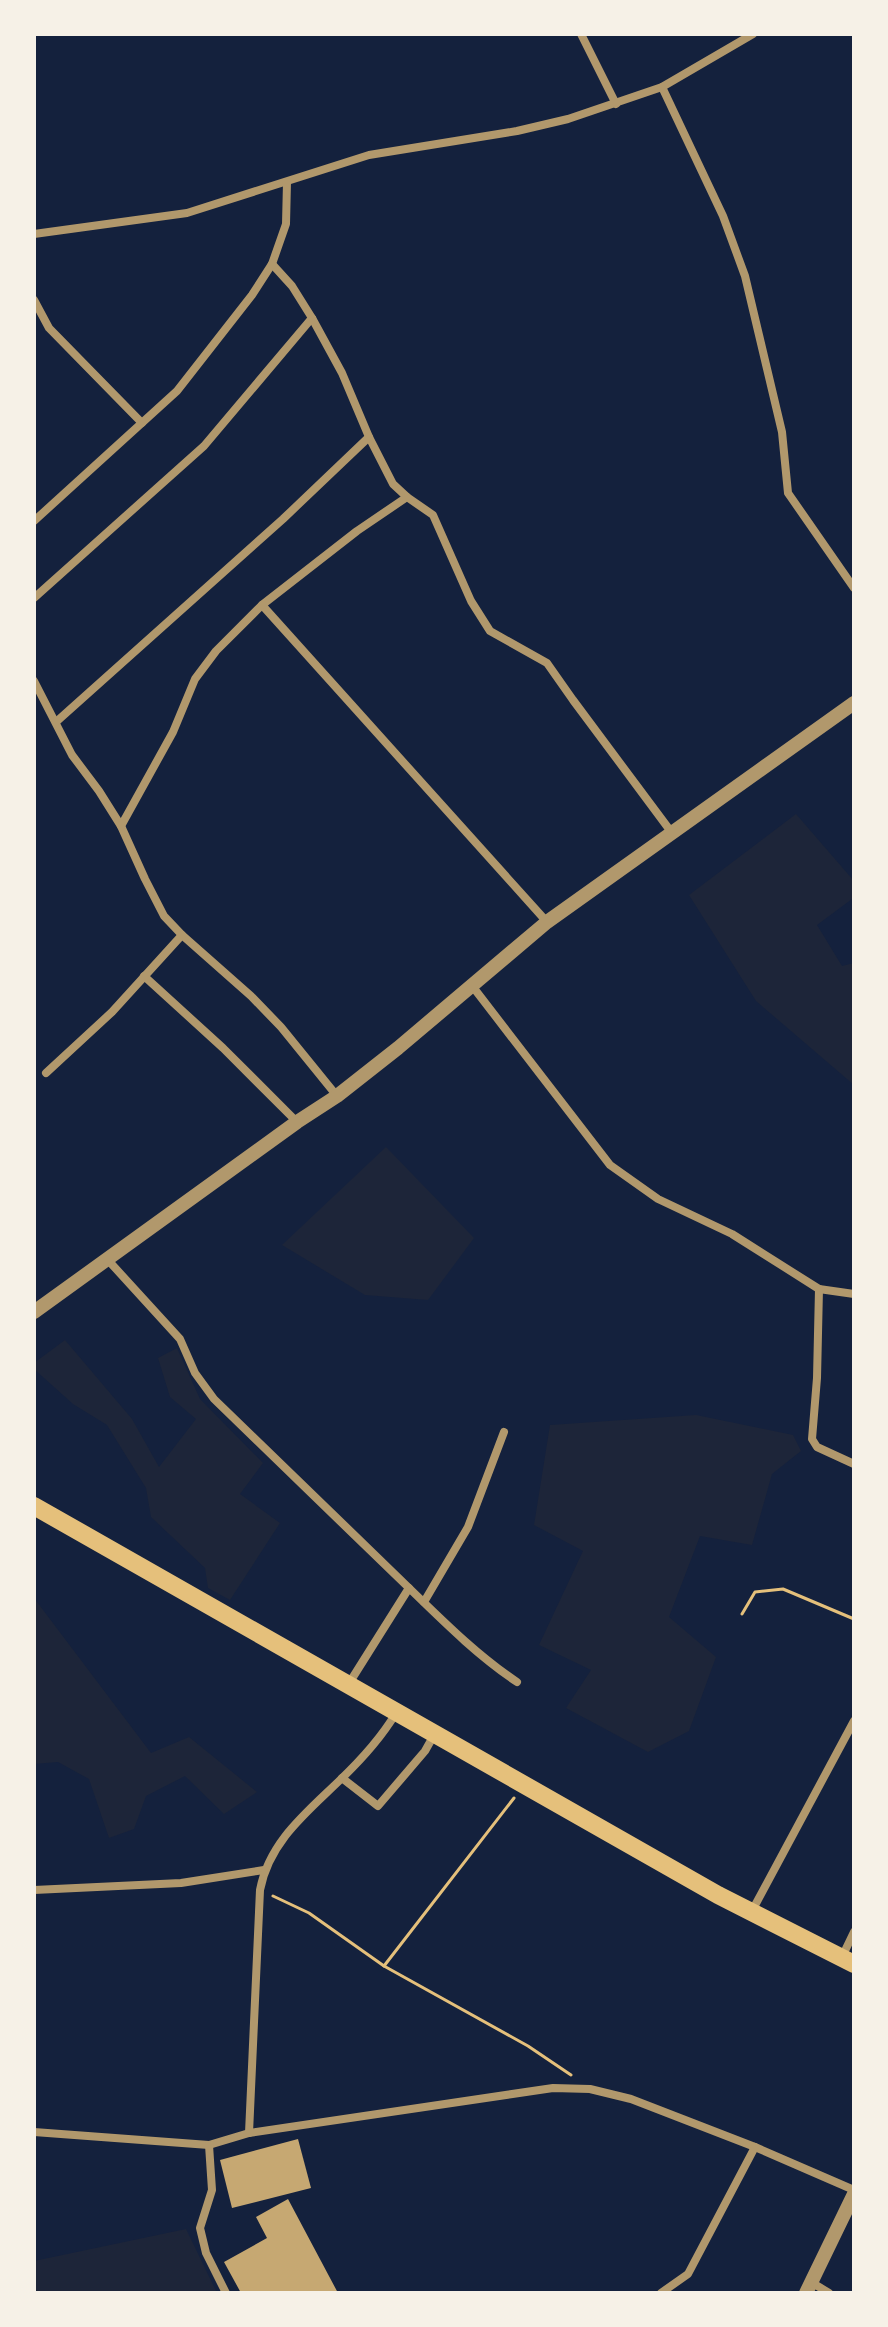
<svg xmlns="http://www.w3.org/2000/svg" width="888" height="2327" viewBox="0 0 888 2327" font-family="'Roboto Serif',serif">
  <rect width="100%" height="100%" fill="#14213d"/>
  <g fill="#1d2539">
    <polygon points="796,814 854,881 852,899 817,925 842,966 854,963 854,1085 756,1001 689,895"/>
    <polygon points="386,1147 474,1238 428,1300 365,1295 282,1245"/>
    <polygon points="65,1340 132,1419 159,1467 196,1419 170,1397 158,1358 177,1348 200,1399 263,1463 240,1494 280,1523 230,1600 208,1588 205,1568 151,1517 146,1488 107,1425 73,1404 34,1369 34,1363"/>
    <polygon points="696,1415 793,1435 801,1451 772,1474 752,1545 700,1536 669,1617 716,1657 689,1731 648,1752 566,1708 591,1670 539,1645 583,1551 534,1525 550,1425"/>
    <polygon points="34,1598 151,1753 189,1737 257,1792 224,1814 185,1776 146,1796 134,1829 109,1838 89,1779 58,1762 34,1764"/>
    <polygon points="186,2229 217,2293 34,2293 34,2261"/>
  </g>
  <g fill="#c6a872">
    <polygon points="298,2139 311,2188 232,2208 220,2160"/>
    <polygon points="288,2199 338,2293 241,2293 224,2262 267,2238 256,2217"/>
  </g>
  <g fill="none" stroke-linecap="round" stroke-linejoin="round">
    <g stroke="#e5c07b" stroke-width="3">
      <polyline points="742,1614 755,1592 783,1589 854,1619"/>
      <polyline points="273,1896 309,1913 384,1966 528,2046 571,2075"/>
      <polyline points="384,1966 514,1798"/>
    </g>
    <g stroke="#b1986c" stroke-width="8">
      <polyline points="581,34 616,104"/>
      <polyline points="662,87 723,216 745,276 782,432 788,493 854,588"/>
      <polyline points="34,234 187,213 369,155 517,131 568,119 662,87 753,34"/>
      <polyline points="272,264 292,286 312,318 342,373 369,437 393,484 407,497 433,515 471,601 490,631 547,663 573,700 672,833"/>
      <polyline points="34,300 49,328 142,423"/>
      <polyline points="34,521 177,391 252,295 272,264 286,224 287,182"/>
      <polyline points="34,598 204,446 312,318"/>
      <polyline points="262,605 547,922"/>
      <polyline points="34,681 72,755 99,791 121,826 145,879 164,916 182,935 251,996 281,1027 337,1096"/>
      <polyline points="56,722 283,519 369,437"/>
      <polyline points="121,826 173,732 195,679 216,651 262,605 357,531 407,497"/>
      <polyline points="144,976 223,1048 297,1122"/>
      <polyline points="473,987 610,1165 658,1199 732,1234 819,1289 854,1294"/>
      <polyline points="46,1073 112,1012 182,935"/>
      <polyline points="107,1259 180,1339 195,1373 214,1399 409,1588 348,1685"/>
      <polyline points="819,1289 817,1378 812,1439 817,1447 854,1464"/>
      <path d="M409 1588C444 1622 477 1655 517 1682"/>
      <polyline points="424,1602 468,1527 504,1432"/>
      <polyline points="342,1778 378,1806 425,1751 434,1735"/>
      <polyline points="34,1890 181,1883 264,1870"/>
      <polyline points="752,1911 854,1721"/>
      <polyline points="842,1957 854,1932"/>
      <polyline points="34,2132 209,2145 249,2133 553,2088 590,2089 631,2099 755,2147 854,2190"/>
      <path d="M249 2133 260 1890C269 1842 306 1813 339 1781 360 1761 381 1738 396 1713"/>
      <polyline points="209,2145 212,2190 200,2228 206,2253 226,2293"/>
      <polyline points="811,2282 829,2293"/>
      <polyline points="661,2293 688,2274 755,2147"/>
    </g>
    <g stroke="#b1986c" stroke-width="14">
      <polyline points="34,1312 297,1122 337,1096 398,1048 547,922 854,703"/>
      <polyline points="806,2293 854,2194"/>
    </g>
    <polyline stroke="#e5c07b" stroke-width="18" points="34,1506 718,1895 854,1964"/>
  </g>
  <rect width="888" height="2327" fill="none" stroke="#f6f1e7" stroke-width="72"/>
</svg>
